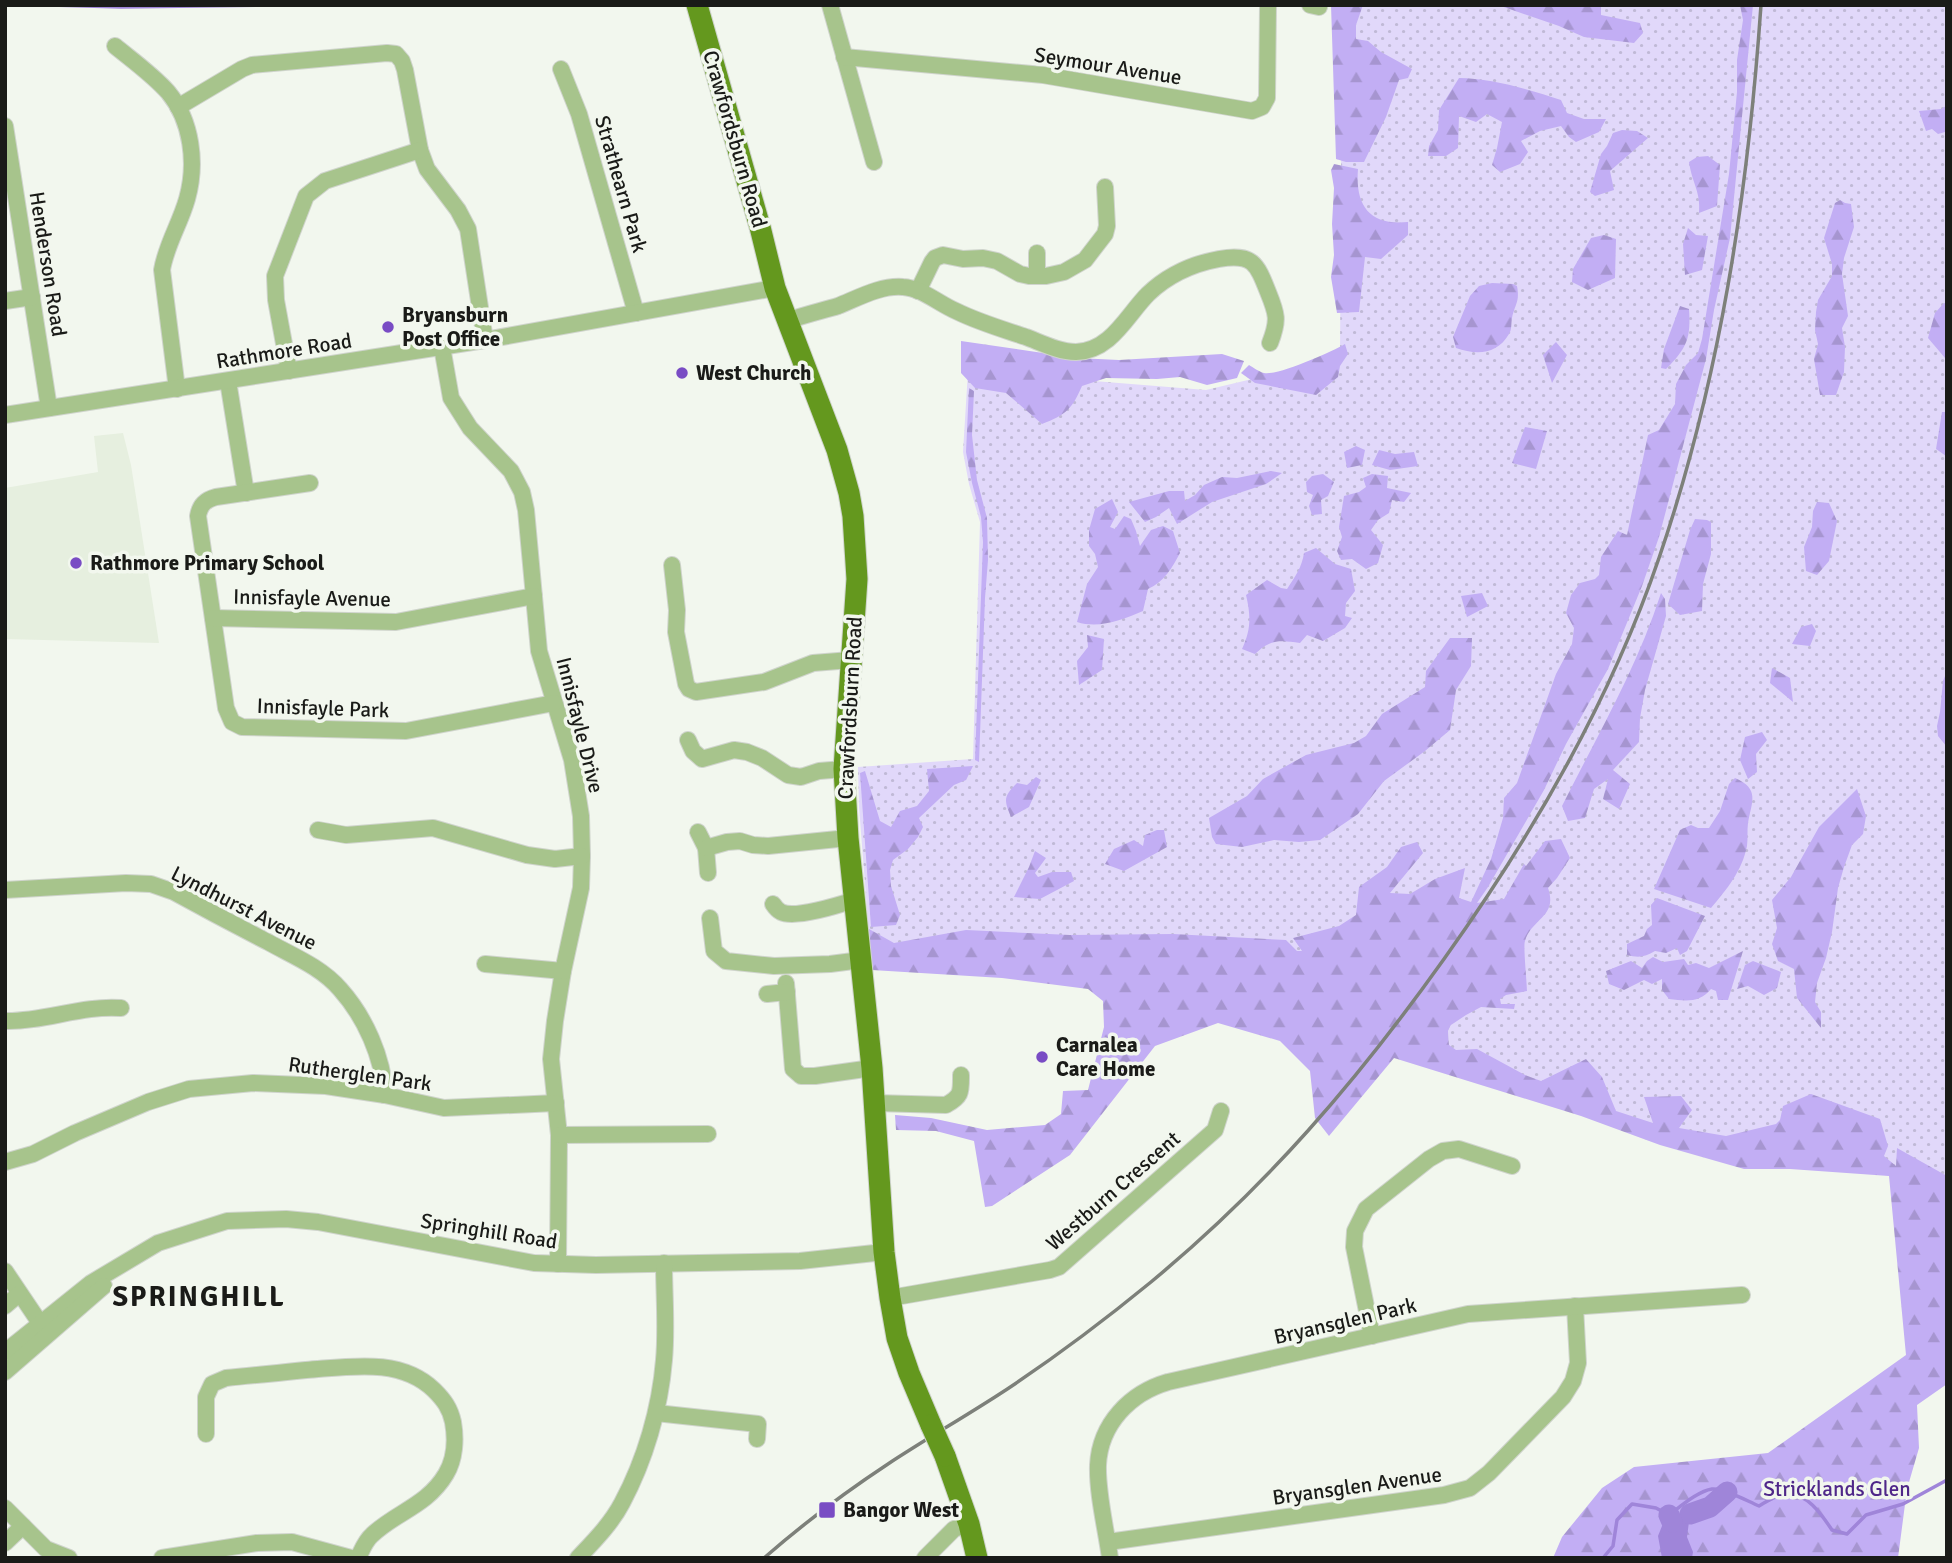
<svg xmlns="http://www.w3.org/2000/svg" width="1952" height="1563" viewBox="0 0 1952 1563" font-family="Signika,sans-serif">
  <defs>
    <pattern id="grass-dots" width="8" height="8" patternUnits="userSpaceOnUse" patternTransform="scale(1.75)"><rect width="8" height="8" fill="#e1d8fa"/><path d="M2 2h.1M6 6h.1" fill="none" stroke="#c0b9d6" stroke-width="1.8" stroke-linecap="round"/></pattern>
    <pattern id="forest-firs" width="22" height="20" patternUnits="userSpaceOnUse" patternTransform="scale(1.75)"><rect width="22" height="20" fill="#c2aef4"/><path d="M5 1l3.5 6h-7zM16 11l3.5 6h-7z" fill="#a695d0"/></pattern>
  </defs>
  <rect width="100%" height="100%" fill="#f2f7ee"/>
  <polygon fill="#e6efdf" points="123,433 131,465 159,643 5,639 5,488 98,472 94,436"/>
  <polygon fill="url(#grass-dots)" points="1342,5 1519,5 1549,13 1606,5 1947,5 1947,1201 1890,1176 1698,1143 1450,1062 1448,1031 1478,975 871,961 859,807 858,767 973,759 980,522 969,484 963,452 968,371 1206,390 1340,358"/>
  <g fill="url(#forest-firs)">
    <polygon points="1331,5 1363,5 1356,25 1356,39 1368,41 1381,52 1412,69 1408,78 1399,80 1386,117 1364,162 1346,162 1336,159"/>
    <polygon points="1498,5 1606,5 1601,6 1601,15 1640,23 1643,33 1634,43 1584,37 1559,26"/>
    <path d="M1740 5H1753L1730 238 1714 310 1706 359 1659 537 1642 586 1608 669 1566 744 1544 790 1488 887 1477 903 1504 899 1524 864 1526 866 1545 841 1561 839 1570 858 1557 878 1548 888C1558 917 1532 918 1525 941 1523 946 1527 982 1527 991L1506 995 1500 999 1501 1004H1515L1514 1009 1481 1007 1466 1015 1451 1025 1448 1031 1449 1045 1456 1050 1477 1049 1525 1075 1541 1081 1586 1059 1602 1077 1616 1111 1653 1123 1644 1097 1681 1096 1692 1110 1679 1128 1726 1136 1776 1124 1780 1120 1783 1106 1811 1094 1880 1119 1888 1146 1884 1156 1896 1166 1897 1148 1947 1176V1384L1917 1405 1919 1448 1907 1489 1898 1558H1553L1562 1537 1602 1488 1634 1467 1768 1453 1906 1355 1889 1176 1790 1169H1744L1660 1145 1581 1116 1394 1058 1329 1136 1315 1118 1310 1071 1280 1041 1218 1023 1155 1046 1070 1155 992 1206 985 1207 974 1141 936 1131 896 1130 895 1115 931 1118 987 1130 1045 1125 1061 1114 1063 1091 1088 1090 1104 1027 1103 1001 1088 989 1002 978 872 970 869 929 894 943 966 930 1070 935 1173 934 1286 940 1297 951H1302L1293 938 1339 926 1356 915 1359 887 1387 867 1401 847 1417 842 1423 853 1390 893 1410 894 1435 879 1465 868 1459 898 1471 902 1491 859 1503 818 1504 798 1517 783 1556 674 1572 644 1574 628 1566 613 1571 595 1580 583 1595 579 1599 575 1601 557 1618 531 1627 535 1648 435 1659 430 1675 404 1676 384 1686 365 1698 353 1702 339 1729 174 1737 92V60L1743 20Z"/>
    <path d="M1459 78C1491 78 1531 90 1561 100L1567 113 1584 119H1606L1599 132 1576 142 1569 137 1561 126 1540 131 1521 141 1528 152 1520 164 1500 172 1492 165 1497 148 1502 122 1487 114 1476 122 1459 116 1458 148 1446 156H1428L1429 146 1438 130 1439 110Z"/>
    <polygon points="1946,106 1947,134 1945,132 1938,134 1932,129 1926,131 1919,111 1941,109"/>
    <polygon points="1622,130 1637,131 1648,138 1610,171 1614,190 1595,196 1590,192 1601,154 1607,146 1613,133"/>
    <path d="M1708 156 1720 165 1717 206 1699 213C1701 192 1692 183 1689 162L1697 157Z"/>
    <path d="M1334 164 1358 169C1355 205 1369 226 1408 222V235L1381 259 1365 257 1359 312 1337 313 1331 277 1334 255 1332 224 1334 188 1331 170Z"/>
    <polygon points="1840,200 1845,203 1851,204 1854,227 1844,258 1842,274 1848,316 1842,328 1845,347 1844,372 1836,395 1820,395 1814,359 1818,344 1815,330 1816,312 1818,300 1832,276 1832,264 1824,238 1835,203"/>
    <polygon points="1688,228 1696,235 1708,236 1702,270 1685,275 1683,244"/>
    <polygon points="1604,235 1616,239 1615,278 1588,290 1572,282 1573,269 1591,238"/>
    <path d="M1492 283 1513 284 1517 286C1520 302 1515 304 1512 318 1511 323 1512 330 1509 334 1497 355 1476 355 1456 348L1453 337 1470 296 1479 286Z"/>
    <polygon points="1944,303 1947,304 1947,355 1945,358 1928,338 1935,313"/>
    <path d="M1680 306 1689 309C1691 338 1687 348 1666 369L1661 368 1664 349Z"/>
    <path d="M961 341 1077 358 1119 360 1222 354 1244 361 1237 378 1207 385 1180 377 1157 379 1106 378 1082 386C1072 409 1066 415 1042 424L1006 393 975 388 961 373Z"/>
    <polygon points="1556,342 1567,355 1552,383 1543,355"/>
    <path d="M1345 344 1348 354 1340 366 1338 377 1316 395 1255 383 1241 373 1249 365C1253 367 1259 372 1264 373 1278 376 1331 352 1345 344Z"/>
    <polygon points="969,388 974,391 972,435 977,480 987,518 988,560 985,598 979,762 975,760 983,542 981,517 972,483 966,452"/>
    <polygon points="1942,412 1947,412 1946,456 1936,449"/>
    <polygon points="1525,427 1547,431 1536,469 1512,463"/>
    <polygon points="1356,446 1365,450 1362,465 1347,468 1344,452"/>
    <polygon points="1379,450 1395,454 1414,452 1418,466 1390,470 1372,465"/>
    <polygon points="1271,471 1282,473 1266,484 1212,502 1177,524 1169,508 1156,517 1145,522 1129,502 1169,491 1184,491 1185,501 1195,495 1204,485 1222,477 1237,478"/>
    <polygon points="1323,474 1334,482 1328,496 1321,500 1322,514 1312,515 1309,506 1313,495 1307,492 1306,482 1312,476"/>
    <polygon points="1372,474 1388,476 1387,488 1411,493 1404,502 1392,500 1389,513 1378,520 1371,530 1383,545 1378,563 1366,569 1352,559 1341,560 1337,551 1342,537 1339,527 1344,496 1359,492 1366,487 1363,478"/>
    <path d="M1112 499 1118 512 1110 527 1115 529 1124 516 1131 519 1136 531 1140 546 1151 530 1163 526 1173 531 1180 553C1172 568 1164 582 1148 589L1143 611C1122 620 1099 629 1077 622L1087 584 1098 567 1095 554 1089 546V530L1095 509Z"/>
    <polygon points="1817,502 1829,503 1837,521 1829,561 1817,575 1806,571 1804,547 1812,527 1813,511"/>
    <polygon points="1695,519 1707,520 1711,522 1711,554 1703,584 1702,611 1680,615 1668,604 1690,530"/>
    <path d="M1316 548 1335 564 1351 569 1355 591 1346 603 1345 616 1352 618 1345 628 1323 641 1307 635 1300 643C1280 640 1270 639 1255 654L1242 649C1251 630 1251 616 1246 595L1267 580 1281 588 1287 589C1295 577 1302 567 1304 553Z"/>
    <polygon points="1482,593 1488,606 1467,617 1461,596"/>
    <path d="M1661 593 1665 599 1666 616 1645 690 1640 718 1639 742 1613 770 1630 784 1619 809 1603 799 1608 779 1594 789 1585 818 1568 821 1562 806C1597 736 1637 668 1661 593Z"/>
    <polygon points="1812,624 1816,631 1810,646 1792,644 1801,627"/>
    <polygon points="1087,635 1104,639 1102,670 1079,685 1077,661 1088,647"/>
    <polygon points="1450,638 1472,638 1471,666 1456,690 1450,730 1425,751 1384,781 1358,814 1320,840 1299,842 1274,840 1242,847 1216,844 1212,837 1209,818 1247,796 1263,779 1306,755 1354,743 1366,736 1382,714 1425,687 1426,671"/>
    <polygon points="1772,668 1790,678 1793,702 1770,683"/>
    <polygon points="1947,671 1947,747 1938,736 1937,726 1940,712 1943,681"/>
    <polygon points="1762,732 1767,740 1756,754 1757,772 1748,779 1740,760 1745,737"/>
    <polygon points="973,766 966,780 954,785 919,818 923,827 918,837 908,849 893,860 890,870 891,886 900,915 896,925 871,927 860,773 865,771 880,821 891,827 900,811 917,806 929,791 927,769"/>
    <path d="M1036 777 1041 780 1029 807 1011 817C1004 800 1003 797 1017 783L1027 785Z"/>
    <path d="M1735 778C1760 789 1752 801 1748 823 1747 831 1748 838 1747 846 1742 871 1727 889 1711 908L1654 889 1680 830 1691 825 1698 828H1709L1720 811 1729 784Z"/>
    <polygon points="1857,789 1866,816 1863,834 1852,845 1844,867 1838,888 1832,932 1826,958 1817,983 1815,1002 1821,1012 1821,1028 1797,998 1794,969 1778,961 1772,944 1777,928 1772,900 1791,877 1819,827"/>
    <polygon points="1157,830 1164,830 1167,847 1124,871 1105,864 1114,849 1134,840 1143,846 1145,835"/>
    <polygon points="1035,851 1046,858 1035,873 1038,877 1052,872 1071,872 1074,881 1040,899 1014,897 1029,867"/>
    <path d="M1657 898 1705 916 1687 951 1680 955 1677 948 1666 953 1655 951C1645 957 1639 958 1627 955V944L1644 936 1647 929 1652 925 1651 905Z"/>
    <path d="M1743 951 1728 1000H1718L1716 991 1711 989C1700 1003 1686 1001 1669 999L1662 990V979L1652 984 1644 980 1624 990 1609 984 1606 971 1631 961 1642 968 1647 961 1653 957 1663 962 1684 959 1688 965 1696 963 1709 968Z"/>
    <polygon points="1753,961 1781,972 1777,988 1764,995 1748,986 1737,989 1745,965"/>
  </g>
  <polygon fill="#9f85d9" points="1690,1514 1687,1537 1693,1552 1692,1558 1662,1558 1658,1536 1662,1526"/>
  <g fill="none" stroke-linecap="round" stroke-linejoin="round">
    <g stroke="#9f85d9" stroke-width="3.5">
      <polyline points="50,5 121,7 273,5"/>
      <path d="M1603 1558 1613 1546 1617 1520 1632 1504 1656 1508 1669 1515C1680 1507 1698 1491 1712 1489 1724 1488 1747 1501 1759 1506 1766 1502 1776 1495 1785 1494 1806 1491 1822 1515 1832 1530L1847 1534 1866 1515 1903 1504 1947 1480"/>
    </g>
    <g stroke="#9f85d9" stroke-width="21">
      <polyline points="1690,1514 1710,1507 1727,1492"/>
      <polyline points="1669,1515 1672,1522"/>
    </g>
    <defs>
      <g id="minor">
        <polyline points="830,5 874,162"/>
        <polyline points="1310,5 1319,7"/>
        <path d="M115 46C132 60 153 75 168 92 192 121 197 164 187 199 180 224 166 245 162 270L177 389"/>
        <polyline points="844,57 1043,75 1252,111 1262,107 1267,98 1268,5"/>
        <polyline points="561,69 579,114 636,313"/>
        <polyline points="178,107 242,69 252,65 387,53 396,54 402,61 405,70 420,150 427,169 458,210 468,229 485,340"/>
        <polyline points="5,126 49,408"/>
        <polyline points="1037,253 1037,276"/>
        <polyline points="918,291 932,262 935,258 943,255 963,259 983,258 997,261 1020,274 1029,276 1046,276 1064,272 1085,260 1105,234 1107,226 1105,187"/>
        <polyline points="5,301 32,297"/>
        <path d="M787 321C804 315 821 311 838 306 858 298 881 285 903 287 922 288 939 304 956 311 978 322 1002 329 1026 337 1042 343 1059 352 1076 352 1111 351 1127 315 1148 294 1168 275 1192 264 1219 259 1253 253 1257 264 1268 292 1277 314 1279 320 1270 343"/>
        <polyline points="442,347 451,398 470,428 511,471 522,492 526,510 539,651 572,760 581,816 582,856 581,888 563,971 555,1021 551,1059 559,1135 558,1264"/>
        <polyline points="289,371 276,300 275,276 306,196 325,181 420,150"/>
        <polyline points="228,381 246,493"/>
        <polyline points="5,415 485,340 775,288"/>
        <path d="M310 483 216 497C205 500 200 505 198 516L226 708 232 722 242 727 406 731 554 703"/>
        <polyline points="672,565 677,610 676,632 686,684 689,689 696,692 764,682 813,663 851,660"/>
        <polyline points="213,618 396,622 534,596"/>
        <polyline points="688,740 693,751 702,759 734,750 747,752 762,758 788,775 801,777 819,771 844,769"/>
        <polyline points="318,830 346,835 433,828 527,855 555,859 582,856"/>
        <polyline points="698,832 706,848 708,873"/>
        <polyline points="706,848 727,842 740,841 753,845 768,846 848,838"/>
        <path d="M5 890 126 883 151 884 174 892C205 909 237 926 268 942 293 956 321 967 340 989 365 1017 383 1057 385 1095"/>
        <path d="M773 904C775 907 777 910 781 912 794 919 839 905 854 900"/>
        <polyline points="710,918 714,951 726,961 774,966 830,964 861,960"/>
        <polyline points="485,964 563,971"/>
        <polyline points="786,983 793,1069 801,1076 815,1076 872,1068"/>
        <polyline points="767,994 787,992"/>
        <path d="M5 1021C44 1022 82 1005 121 1008"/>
        <path d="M875 1103 946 1105C962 1096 961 1092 961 1075"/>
        <polyline points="559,1135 708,1134"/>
        <polyline points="5,1162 33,1154 75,1133 148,1102 189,1089 253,1083 326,1086 385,1095 444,1108 556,1103"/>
        <polyline points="5,1271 46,1332"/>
        <polyline points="890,1298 1050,1270 1059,1267 1215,1130 1221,1111"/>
        <polyline points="5,1306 19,1294"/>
        <polyline points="1372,1336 1354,1247 1355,1231 1366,1209 1429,1159 1443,1151 1459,1149 1512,1166"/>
        <polyline points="5,1352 91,1283 158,1243 227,1221 286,1219 318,1222 534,1263 596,1265 800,1261 884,1252"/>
        <polyline points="5,1372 104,1286"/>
        <polyline points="656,1413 758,1424 757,1439"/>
        <path d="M206 1434V1397L212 1384 226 1378C253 1375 280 1373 306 1370 349 1367 400 1357 434 1390 444 1400 450 1408 453 1422 456 1439 455 1459 446 1474 427 1506 396 1512 372 1535 365 1541 362 1550 358 1558"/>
        <polyline points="5,1508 46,1549 69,1558"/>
        <polyline points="1108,1542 1444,1495 1470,1488 1489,1473 1563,1397 1573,1381 1578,1363 1575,1306"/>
        <polyline points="5,1543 23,1526"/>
        <polyline points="162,1558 257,1543 292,1542 351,1558"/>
        <path d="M578 1558C594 1541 611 1524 622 1503 645 1460 660 1409 664 1360 667 1328 664 1295 664 1263"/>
        <polyline points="925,1558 954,1529 969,1524"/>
        <path d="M1110 1558C1106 1529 1097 1493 1098 1465 1100 1424 1130 1393 1168 1382L1468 1314 1742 1295"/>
      </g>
      <g id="major">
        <polyline points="697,5 760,227 775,288 837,450 849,493 853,516 857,579 844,769 848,838 872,1068 884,1252 890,1298 897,1338 909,1373 931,1425"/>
        <polyline points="945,1456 969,1524 977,1558"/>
      </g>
    </defs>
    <use href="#minor" stroke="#cfd4cc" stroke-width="18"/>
    <use href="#major" stroke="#cfd4cc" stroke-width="23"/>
    <use href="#minor" stroke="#a7c48c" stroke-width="16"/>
    <use href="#major" stroke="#64981e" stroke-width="21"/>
    <path stroke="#7d807a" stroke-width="3.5" d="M764 1558C803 1524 844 1493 888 1464 923 1441 959 1420 995 1397 1049 1362 1101 1323 1151 1282 1267 1186 1357 1081 1444 959 1532 836 1610 702 1659 558 1720 380 1748 193 1761 5"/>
    <defs>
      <polyline id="major-bridge" points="931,1425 945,1456"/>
    </defs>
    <use href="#major-bridge" stroke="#cfd4cc" stroke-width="23" stroke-linecap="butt"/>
    <use href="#major-bridge" stroke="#64981e" stroke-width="21"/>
  </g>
  <g fill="#794cc4" stroke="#f2f7ee" stroke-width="2.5">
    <circle cx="388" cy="327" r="7"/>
    <circle cx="682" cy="373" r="7"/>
    <circle cx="76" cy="563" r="7"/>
    <circle cx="1042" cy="1057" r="7"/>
    <rect x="818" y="1501" width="18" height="18" rx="3.5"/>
  </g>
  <g text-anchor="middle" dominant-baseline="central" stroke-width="7" stroke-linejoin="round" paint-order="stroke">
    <g font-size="21" fill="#1a1b18" stroke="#f2f7ee">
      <text transform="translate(1108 66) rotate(9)">Seymour Avenue</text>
      <text transform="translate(735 139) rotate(74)">Crawfordsburn Road</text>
      <text transform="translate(621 184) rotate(74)">Strathearn Park</text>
      <text transform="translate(48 264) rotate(81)">Henderson Road</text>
      <text transform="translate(284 351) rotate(-9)">Rathmore Road</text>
      <text transform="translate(312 598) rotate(1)">Innisfayle Avenue</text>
      <text transform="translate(323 708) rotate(2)">Innisfayle Park</text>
      <text transform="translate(850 708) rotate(-87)">Crawfordsburn Road</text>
      <text transform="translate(580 725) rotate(76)">Innisfayle Drive</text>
      <text transform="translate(244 908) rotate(27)">Lyndhurst Avenue</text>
      <text transform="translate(360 1074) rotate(8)">Rutherglen Park</text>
      <text transform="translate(1113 1191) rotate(-41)">Westburn Crescent</text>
      <text transform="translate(489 1231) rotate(9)">Springhill Road</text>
      <text transform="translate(1345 1321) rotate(-13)">Bryansglen Park</text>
      <text transform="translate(1357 1486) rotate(-8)">Bryansglen Avenue</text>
    </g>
    <g font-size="21" font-weight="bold" fill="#1a1b18" stroke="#f2f7ee" text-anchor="start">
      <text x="402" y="315">Bryansburn<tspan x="402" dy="24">Post Office</tspan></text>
      <text x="696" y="373">West Church</text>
      <text x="90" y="563">Rathmore Primary School</text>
      <text x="1056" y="1045">Carnalea<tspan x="1056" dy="24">Care Home</tspan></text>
      <text x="843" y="1510">Bangor West</text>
    </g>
    <g font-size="21" fill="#4f2789" stroke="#f2f7ee">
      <text x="1837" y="1489">Stricklands Glen</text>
    </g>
    <g font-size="28" font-weight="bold" letter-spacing="2" fill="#1a1b18" stroke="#f2f7ee">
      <text x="199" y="1297">SPRINGHILL</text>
    </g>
  </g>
  <rect width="1952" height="1563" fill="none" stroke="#1a1b18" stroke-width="14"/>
</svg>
